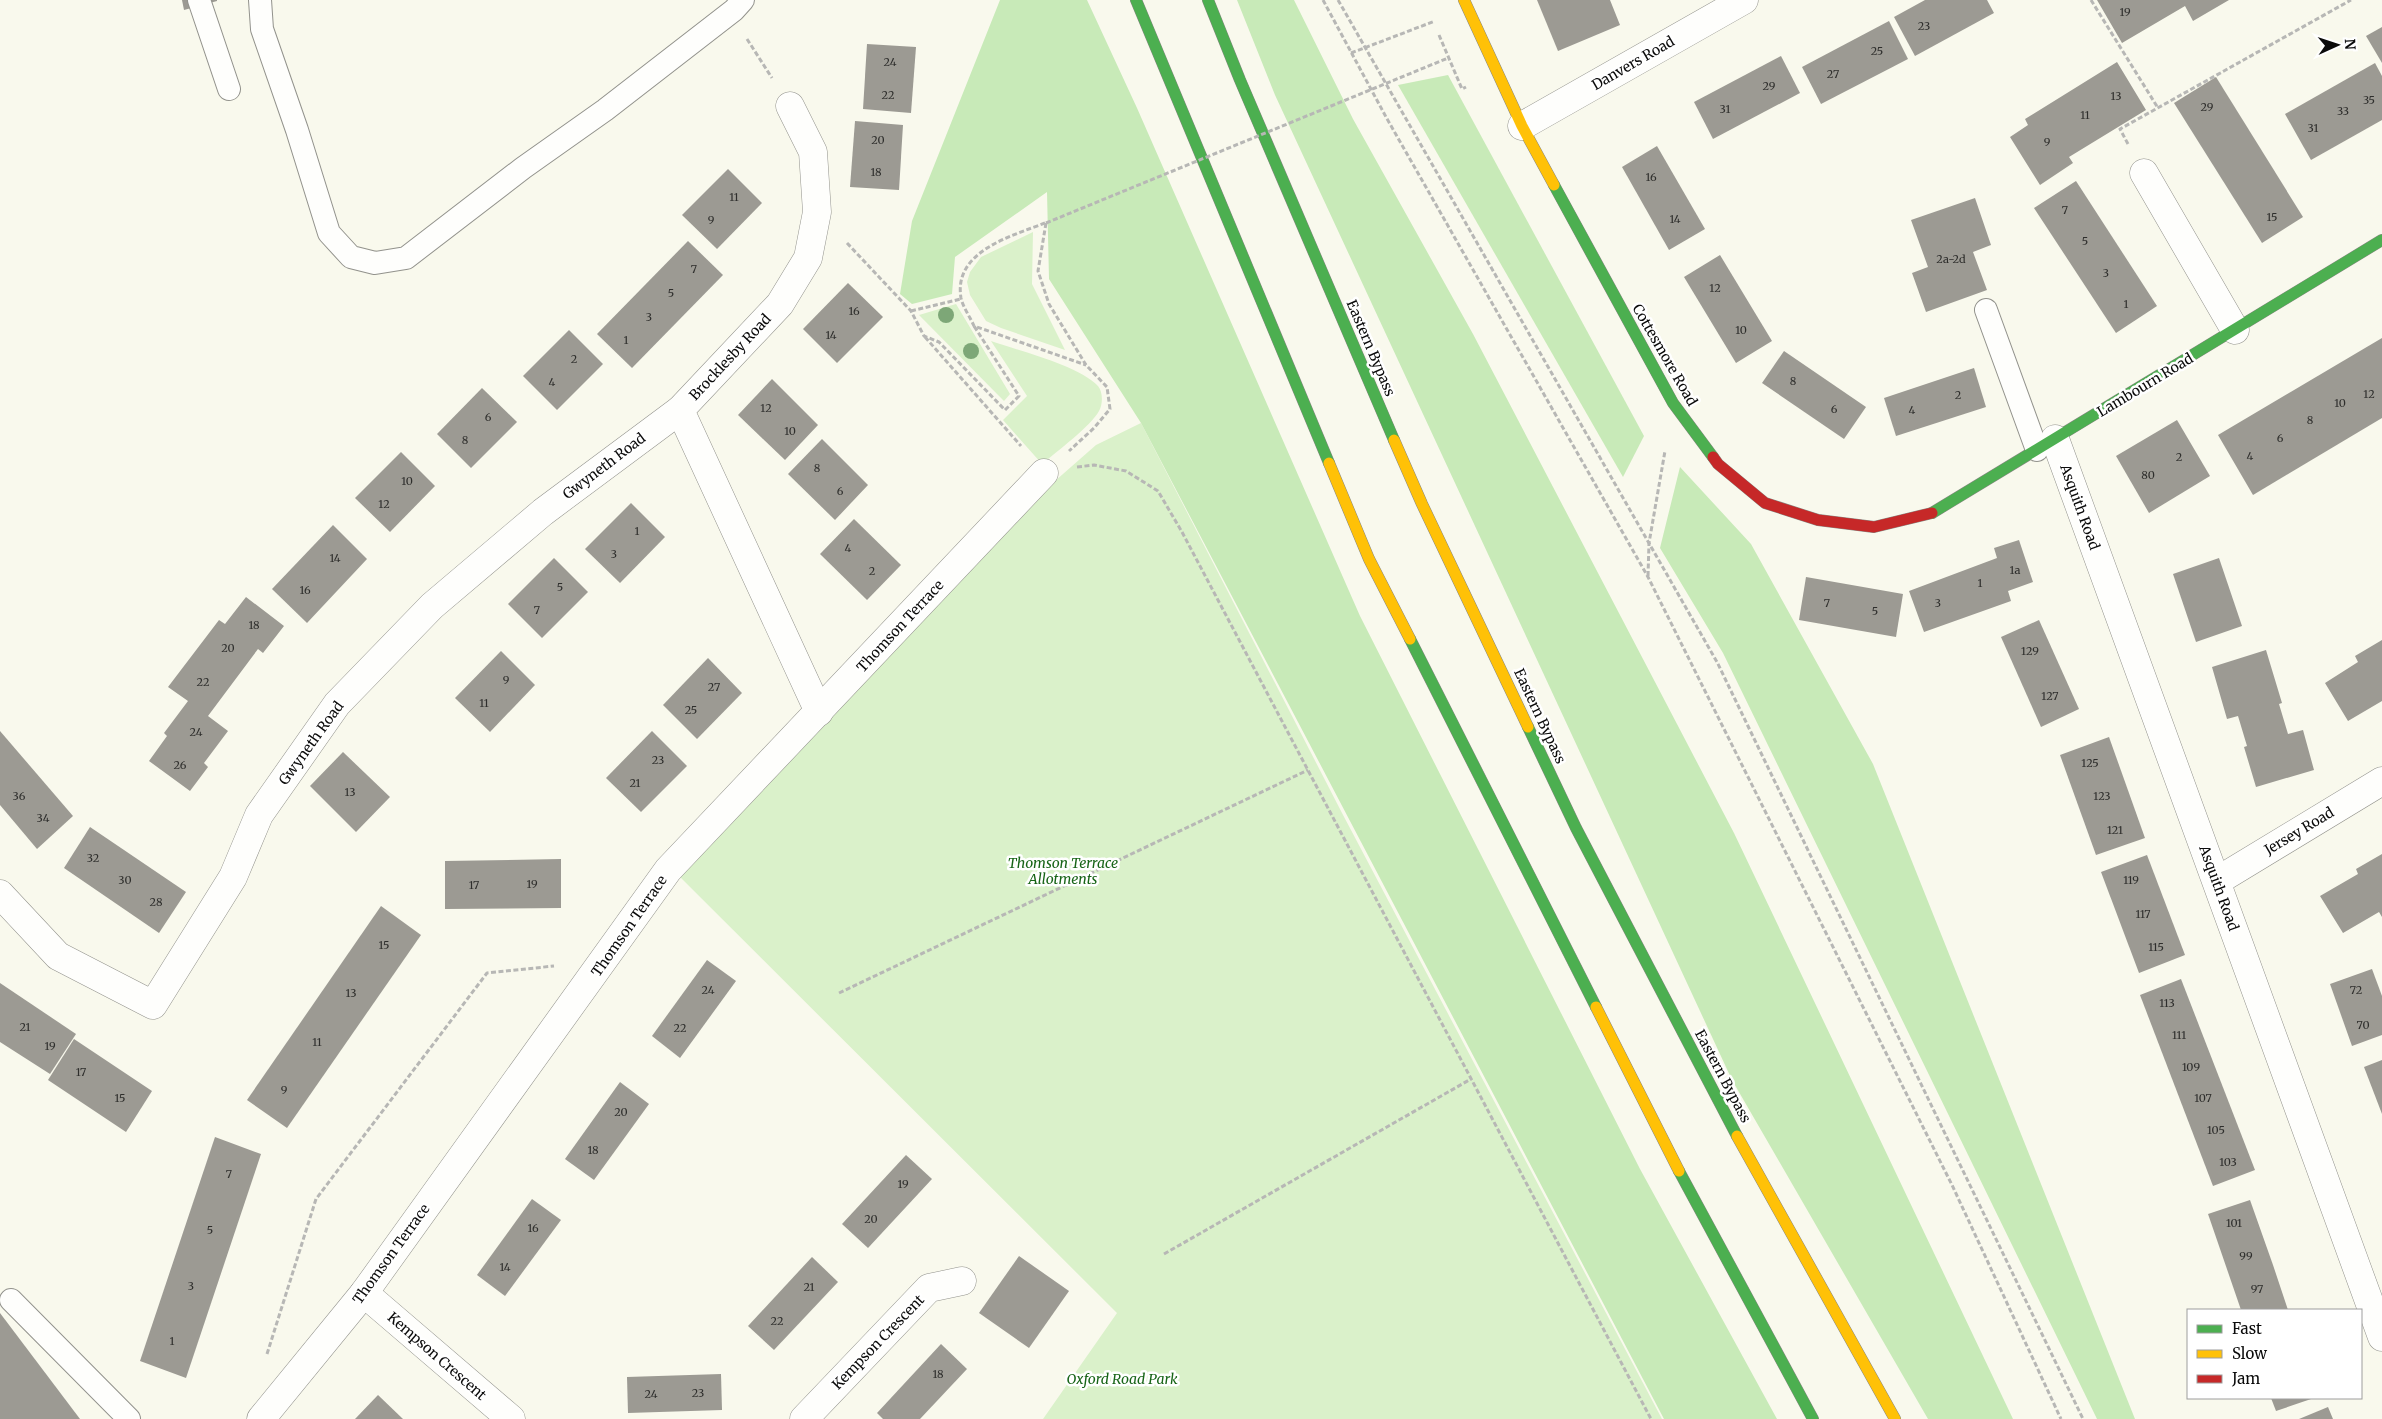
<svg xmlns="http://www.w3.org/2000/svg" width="2382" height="1419" viewBox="0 0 2382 1419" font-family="Merriweather,serif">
  <rect width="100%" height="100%" fill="#f9f9ed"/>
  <g fill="#daf1ca">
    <polygon points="1033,232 1032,284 1065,350 1001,328 986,321 970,295 967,282 970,272 981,257"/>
    <polygon points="956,304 1010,394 1004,401 919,315"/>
    <path d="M991 341C1019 351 1078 365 1098 386 1103 392 1103 404 1099 411 1091 426 1056 452 1042 464L1003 420 1027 396Z"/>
    <polygon points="1141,423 1342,813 1662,1419 1043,1419 1117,1313 680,877 1055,481 1096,445"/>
  </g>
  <g fill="#c8eab8">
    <polygon points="1000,0 1087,0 1137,108 1360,616 1640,1169 1777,1419 1664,1419 1141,423 1049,279 1047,192 955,257 952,294 912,304 900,294 912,221"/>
    <polygon points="1237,0 1294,0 1353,119 1473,334 1734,833 2013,1419 1928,1419 1732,1080 1275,95"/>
    <polygon points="1448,75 1644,436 1623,477 1398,85"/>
    <polygon points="1680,467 1751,544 1873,764 2135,1419 2097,1419 1723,653 1660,548"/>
  </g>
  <g fill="#9c9a93">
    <polygon points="182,0 217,0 217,1 184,10"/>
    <polygon points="1537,0 1610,0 1620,25 1558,51"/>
    <polygon points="1925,0 1987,0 1994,13 1915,56 1894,17"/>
    <polygon points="2097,0 2229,0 2193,21 2185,6 2122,43"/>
    <polygon points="1889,21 1908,59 1821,104 1802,67"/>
    <polygon points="2382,27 2382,63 2366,36"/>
    <polygon points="867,44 916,47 911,113 863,109"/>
    <polygon points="1781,56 1800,93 1713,139 1694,102"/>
    <polygon points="2117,62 2146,110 2069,157 2073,163 2040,185 2010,137 2028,125 2025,119"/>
    <polygon points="2375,63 2382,76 2382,120 2311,160 2285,114"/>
    <polygon points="2216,77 2303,217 2262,243 2174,103"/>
    <polygon points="855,121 903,125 899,190 850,187"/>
    <polygon points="1657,146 1705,229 1669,250 1622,167"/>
    <polygon points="728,169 762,203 717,249 682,215"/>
    <polygon points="2076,181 2157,306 2116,333 2034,208"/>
    <polygon points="1975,198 1991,245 1973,252 1987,290 1926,312 1912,273 1928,267 1911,220"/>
    <polygon points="688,241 723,275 632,368 597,334"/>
    <polygon points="1720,255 1772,341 1736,363 1684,277"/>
    <polygon points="848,283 883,317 837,363 803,329"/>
    <polygon points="569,330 603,364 557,410 523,376"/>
    <polygon points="2382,338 2382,418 2253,495 2218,435"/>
    <polygon points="1784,351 1866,407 1844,439 1762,383"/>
    <polygon points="1974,368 1986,407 1896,436 1884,398"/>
    <polygon points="772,379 818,425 785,460 738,415"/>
    <polygon points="482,388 517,422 471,468 437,434"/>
    <polygon points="2177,420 2210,476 2149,513 2116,456"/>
    <polygon points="822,439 868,485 835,520 788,474"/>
    <polygon points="401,452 435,486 390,532 355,498"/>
    <polygon points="631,503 665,537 620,583 585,549"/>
    <polygon points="854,519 901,565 867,600 820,554"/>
    <polygon points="333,525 367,559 307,623 272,589"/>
    <polygon points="2019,540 2033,582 2008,591 2011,601 1924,632 1909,591 1997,558 1994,548"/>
    <polygon points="554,558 588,592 542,638 508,604"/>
    <polygon points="2219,558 2242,626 2196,642 2173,574"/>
    <polygon points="1806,577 1903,594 1896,637 1799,620"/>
    <polygon points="246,597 284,626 263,653 258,649 208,716 228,731 204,763 208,767 190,791 149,761 167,736 164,733 188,701 168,687 219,620 225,624"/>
    <polygon points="2039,620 2079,709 2041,727 2001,637"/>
    <polygon points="2382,640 2382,701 2348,721 2325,683 2358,662 2355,656"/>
    <polygon points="2266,650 2282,703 2279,704 2288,734 2303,730 2314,770 2256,787 2244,747 2247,746 2238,716 2227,719 2212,667"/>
    <polygon points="501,651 535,685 490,732 455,698"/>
    <polygon points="708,658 742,693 697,739 663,705"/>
    <polygon points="0,731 73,816 37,849 0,805"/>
    <polygon points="652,731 687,766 641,812 606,778"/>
    <polygon points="2109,737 2145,838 2096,855 2060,755"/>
    <polygon points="343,752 390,797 356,832 310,786"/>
    <polygon points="90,827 186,892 159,933 64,868"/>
    <polygon points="2382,854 2382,917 2379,912 2343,933 2320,896 2358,874 2356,869"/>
    <polygon points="2147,855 2185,955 2139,973 2101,872"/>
    <polygon points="561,859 561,908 445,909 445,861"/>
    <polygon points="381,906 421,935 287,1128 247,1100"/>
    <polygon points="707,960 736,981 680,1058 652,1036"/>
    <polygon points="2372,969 2382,996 2382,1035 2352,1046 2330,984"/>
    <polygon points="2181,979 2255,1170 2213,1186 2140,995"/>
    <polygon points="0,983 76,1034 50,1074 0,1042"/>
    <polygon points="74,1039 152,1091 126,1132 48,1080"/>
    <polygon points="2382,1060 2382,1114 2364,1067"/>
    <polygon points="620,1082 649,1104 594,1180 565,1159"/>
    <polygon points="215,1137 261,1154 186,1378 140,1361"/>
    <polygon points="906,1155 932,1179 868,1248 842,1224"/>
    <polygon points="532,1199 561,1220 505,1296 477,1275"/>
    <polygon points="2250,1200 2273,1265 2288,1310 2241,1310 2208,1214"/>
    <polygon points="1019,1256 1069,1291 1029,1348 979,1313"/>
    <polygon points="812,1257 838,1282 774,1350 748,1326"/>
    <polygon points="0,1313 80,1419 0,1419"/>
    <polygon points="941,1344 967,1369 920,1419 883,1419 877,1413"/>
    <polygon points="721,1374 722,1410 628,1413 627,1377"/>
    <polygon points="378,1395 403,1419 355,1419"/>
    <polygon points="2271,1398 2314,1398 2276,1411"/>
    <polygon points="2328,1407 2333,1419 2299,1419"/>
  </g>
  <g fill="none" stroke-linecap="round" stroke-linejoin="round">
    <defs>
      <g id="lane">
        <polyline points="199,0 229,89"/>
        <polyline points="260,0 262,29 297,130 329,233 351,257 375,263 406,258 523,168 605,110 734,10 743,0"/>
        <polyline points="1986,310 2037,450"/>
        <polyline points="11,1300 129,1419"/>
      </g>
      <g id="street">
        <polyline points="790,106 813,152 817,212 808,258 780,304 680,410 819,712"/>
        <polyline points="1522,126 1744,0"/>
        <polyline points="2144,173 2235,330"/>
        <polyline points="2055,439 2382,1337"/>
        <polyline points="2217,881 2382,781"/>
        <polyline points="0,894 58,956 153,1005 233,877 259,815 337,704 432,606 543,512 680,410"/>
        <polyline points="364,1293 511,1419"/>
        <polyline points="261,1419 364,1293 668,870 1044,473"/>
        <polyline points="804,1419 929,1288 962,1281"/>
      </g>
      <g id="fast">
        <polyline points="1136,0 1329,463"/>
        <polyline points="1208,0 1240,80 1394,440"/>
        <polyline points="1554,185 1673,403 1713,457"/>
        <polyline points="1932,513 2382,240"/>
        <polyline points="1410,639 1596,1007"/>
        <polyline points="1528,727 1576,828 1737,1136"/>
        <polyline points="1679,1171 1813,1419"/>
      </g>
      <g id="slow">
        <polyline points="1464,0 1522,126 1554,185"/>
        <polyline points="1394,440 1422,504 1528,727"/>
        <polyline points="1329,463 1369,559 1410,639"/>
        <polyline points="1596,1007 1679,1171"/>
        <polyline points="1737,1136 1895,1419"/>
      </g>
      <polyline id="jam" points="1713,457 1718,464 1765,503 1818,520 1874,527 1932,513"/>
    </defs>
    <use href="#lane" stroke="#92928c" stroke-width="24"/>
    <use href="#street" stroke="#92928c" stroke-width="29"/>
    <use href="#fast" stroke="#888883" stroke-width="12"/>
    <use href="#slow" stroke="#888883" stroke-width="12"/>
    <use href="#jam" stroke="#888883" stroke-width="12"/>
    <g stroke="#b7b7b5" stroke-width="3" stroke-dasharray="5 2.5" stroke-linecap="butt">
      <polyline points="1323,0 1386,117 1648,577 1952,1185 2061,1419"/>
      <polyline points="1338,0 1717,662 2083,1419"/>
      <polyline points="2091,0 2158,108"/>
      <polyline points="1439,35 1462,89 1466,87"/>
      <polyline points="747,39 772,78"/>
      <polyline points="1351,53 1435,21"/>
      <polyline points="2128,144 2120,129 2351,0"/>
      <path d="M1045 223C1012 236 953 251 961 298 963 307 970 317 974 326L1086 365"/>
      <polyline points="1046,223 1038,271 1049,304 1086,365 1107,387 1110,409 1094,428 1069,451"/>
      <polyline points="847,243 911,311 924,336 939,342 1005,410 1019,396 974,326"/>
      <polyline points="911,311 961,299"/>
      <polyline points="925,337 1021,446"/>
      <polyline points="1077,467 1094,465 1126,471 1158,491 1182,532 1651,1419"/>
      <polyline points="1648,576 1649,543 1665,451"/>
      <polyline points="839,993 1308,770"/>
      <polyline points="1164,1254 1471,1079"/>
      <polyline points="267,1354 316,1199 487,973 554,966"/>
    </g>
    <use href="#lane" stroke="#fefefc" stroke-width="22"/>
    <use href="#street" stroke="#fefefc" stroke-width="28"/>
    <use href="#fast" stroke="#4caf50" stroke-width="11"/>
    <use href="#slow" stroke="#ffc107" stroke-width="11"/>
    <use href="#jam" stroke="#c62828" stroke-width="11"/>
    <polyline stroke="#b7b7b5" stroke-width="3" stroke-dasharray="5 2.5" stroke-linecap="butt" points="1046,223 1448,58"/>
  </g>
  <g fill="#7da777">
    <circle cx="946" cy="315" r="8"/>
    <circle cx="971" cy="351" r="8"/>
  </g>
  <g text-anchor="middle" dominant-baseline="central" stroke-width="5" stroke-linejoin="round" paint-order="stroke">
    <g font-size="11" fill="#2e2e2c">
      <text x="2125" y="12">19</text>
      <text x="1924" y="26">23</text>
      <text x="1877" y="51">25</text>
      <text x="890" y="62">24</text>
      <text x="1833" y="74">27</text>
      <text x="1769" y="86">29</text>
      <text x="888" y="95">22</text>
      <text x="2116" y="96">13</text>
      <text x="2369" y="100">35</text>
      <text x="2207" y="107">29</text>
      <text x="1725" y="109">31</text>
      <text x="2343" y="111">33</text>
      <text x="2085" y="115">11</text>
      <text x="2313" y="128">31</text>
      <text x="878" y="140">20</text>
      <text x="2047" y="142">9</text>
      <text x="876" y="172">18</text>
      <text x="1651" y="177">16</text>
      <text x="734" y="197">11</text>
      <text x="2065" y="210">7</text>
      <text x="2272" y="217">15</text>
      <text x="1675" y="219">14</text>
      <text x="711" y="220">9</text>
      <text x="2085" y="241">5</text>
      <text x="1951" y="259">2a-2d</text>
      <text x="694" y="269">7</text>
      <text x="2106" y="273">3</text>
      <text x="1715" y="288">12</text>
      <text x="671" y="293">5</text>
      <text x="2126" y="304">1</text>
      <text x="854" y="311">16</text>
      <text x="649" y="317">3</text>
      <text x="1741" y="330">10</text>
      <text x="831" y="335">14</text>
      <text x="626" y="340">1</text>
      <text x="574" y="359">2</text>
      <text x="1793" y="381">8</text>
      <text x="552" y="382">4</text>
      <text x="2369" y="394">12</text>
      <text x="1958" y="395">2</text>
      <text x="2340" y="403">10</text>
      <text x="766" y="408">12</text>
      <text x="1834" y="409">6</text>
      <text x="1912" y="410">4</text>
      <text x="488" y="417">6</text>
      <text x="2310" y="420">8</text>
      <text x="790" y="431">10</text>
      <text x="2280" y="438">6</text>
      <text x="465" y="440">8</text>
      <text x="2250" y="456">4</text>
      <text x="2179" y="457">2</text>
      <text x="817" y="468">8</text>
      <text x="2148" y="475">80</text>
      <text x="407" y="481">10</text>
      <text x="840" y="491">6</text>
      <text x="384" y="504">12</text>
      <text x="637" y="531">1</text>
      <text x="848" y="548">4</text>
      <text x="614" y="554">3</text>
      <text x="335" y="558">14</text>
      <text x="2015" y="570">1a</text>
      <text x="872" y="571">2</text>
      <text x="1980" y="583">1</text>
      <text x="560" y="587">5</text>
      <text x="305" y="590">16</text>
      <text x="1827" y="603">7</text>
      <text x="1938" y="603">3</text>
      <text x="537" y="610">7</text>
      <text x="1875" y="611">5</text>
      <text x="254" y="625">18</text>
      <text x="228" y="648">20</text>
      <text x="2030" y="651">129</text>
      <text x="506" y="680">9</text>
      <text x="203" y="682">22</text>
      <text x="714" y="687">27</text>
      <text x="2050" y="696">127</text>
      <text x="484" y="703">11</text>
      <text x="691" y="710">25</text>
      <text x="196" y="732">24</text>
      <text x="658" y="760">23</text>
      <text x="2090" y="763">125</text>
      <text x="180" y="765">26</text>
      <text x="635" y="783">21</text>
      <text x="350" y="792">13</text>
      <text x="19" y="796">36</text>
      <text x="2102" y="796">123</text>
      <text x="43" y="818">34</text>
      <text x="2115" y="830">121</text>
      <text x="93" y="858">32</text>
      <text x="125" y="880">30</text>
      <text x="2131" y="880">119</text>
      <text x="532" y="884">19</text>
      <text x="474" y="885">17</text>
      <text x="156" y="902">28</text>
      <text x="2143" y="914">117</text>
      <text x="384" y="945">15</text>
      <text x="2156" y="947">115</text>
      <text x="708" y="990">24</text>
      <text x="2356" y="990">72</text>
      <text x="351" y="993">13</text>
      <text x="2167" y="1003">113</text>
      <text x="2363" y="1025">70</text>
      <text x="25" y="1027">21</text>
      <text x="680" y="1028">22</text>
      <text x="2179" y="1035">111</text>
      <text x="317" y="1042">11</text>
      <text x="50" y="1046">19</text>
      <text x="2191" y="1067">109</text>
      <text x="81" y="1072">17</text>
      <text x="284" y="1090">9</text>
      <text x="120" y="1098">15</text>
      <text x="2203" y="1098">107</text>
      <text x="621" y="1112">20</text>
      <text x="2216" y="1130">105</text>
      <text x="593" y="1150">18</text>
      <text x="2228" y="1162">103</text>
      <text x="229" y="1174">7</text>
      <text x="903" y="1184">19</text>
      <text x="871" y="1219">20</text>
      <text x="2234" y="1223">101</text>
      <text x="533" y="1228">16</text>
      <text x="210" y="1230">5</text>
      <text x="2246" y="1256">99</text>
      <text x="505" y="1267">14</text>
      <text x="191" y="1286">3</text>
      <text x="809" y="1287">21</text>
      <text x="2257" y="1289">97</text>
      <text x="777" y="1321">22</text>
      <text x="172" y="1341">1</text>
      <text x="938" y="1374">18</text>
      <text x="698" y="1393">23</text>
      <text x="651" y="1394">24</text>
    </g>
    <g font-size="14" fill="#0a0a0a" stroke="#fff">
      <text transform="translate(1633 63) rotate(-30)">Danvers Road</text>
      <text transform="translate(1371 348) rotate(67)">Eastern Bypass</text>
      <text transform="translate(1665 355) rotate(60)">Cottesmore Road</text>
      <text transform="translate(730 357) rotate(-47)">Brocklesby Road</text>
      <text transform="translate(2145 385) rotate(-31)">Lambourn Road</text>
      <text transform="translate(604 466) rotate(-37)">Gwyneth Road</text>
      <text transform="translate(2080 507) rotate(70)">Asquith Road</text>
      <text transform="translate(900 626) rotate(-47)">Thomson Terrace</text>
      <text transform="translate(1540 716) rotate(65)">Eastern Bypass</text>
      <text transform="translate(311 743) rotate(-54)">Gwyneth Road</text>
      <text transform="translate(2299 831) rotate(-31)">Jersey Road</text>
      <text transform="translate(2219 888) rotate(70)">Asquith Road</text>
      <text transform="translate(629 926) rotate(-55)">Thomson Terrace</text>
      <text transform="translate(1723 1076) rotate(62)">Eastern Bypass</text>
      <text transform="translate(391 1254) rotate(-54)">Thomson Terrace</text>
      <text transform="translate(878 1342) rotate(-46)">Kempson Crescent</text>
      <text transform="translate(437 1356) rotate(41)">Kempson Crescent</text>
    </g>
    <g font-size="14" font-style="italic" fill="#176417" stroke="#fff">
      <text x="1063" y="863">Thomson Terrace<tspan x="1063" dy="16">Allotments</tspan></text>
      <text x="1122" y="1379">Oxford Road Park</text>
    </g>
  </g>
  <rect x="2187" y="1309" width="175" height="90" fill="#ffffff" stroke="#9d9d9d"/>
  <rect x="2197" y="1325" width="25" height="8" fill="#4caf50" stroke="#9d9d9d"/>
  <text x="2232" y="1334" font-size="15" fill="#0a0a0a">Fast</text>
  <rect x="2197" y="1350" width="25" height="8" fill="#ffc107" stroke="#9d9d9d"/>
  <text x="2232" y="1359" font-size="15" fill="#0a0a0a">Slow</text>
  <rect x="2197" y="1375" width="25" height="8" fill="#c62828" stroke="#9d9d9d"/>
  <text x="2232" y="1384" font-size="15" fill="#0a0a0a">Jam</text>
  <g transform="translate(2337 45) rotate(87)" stroke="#ffffff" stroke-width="4" paint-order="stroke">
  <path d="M0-4L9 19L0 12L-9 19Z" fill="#0a0a0a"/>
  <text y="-8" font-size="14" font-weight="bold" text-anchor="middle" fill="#0a0a0a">N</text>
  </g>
</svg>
